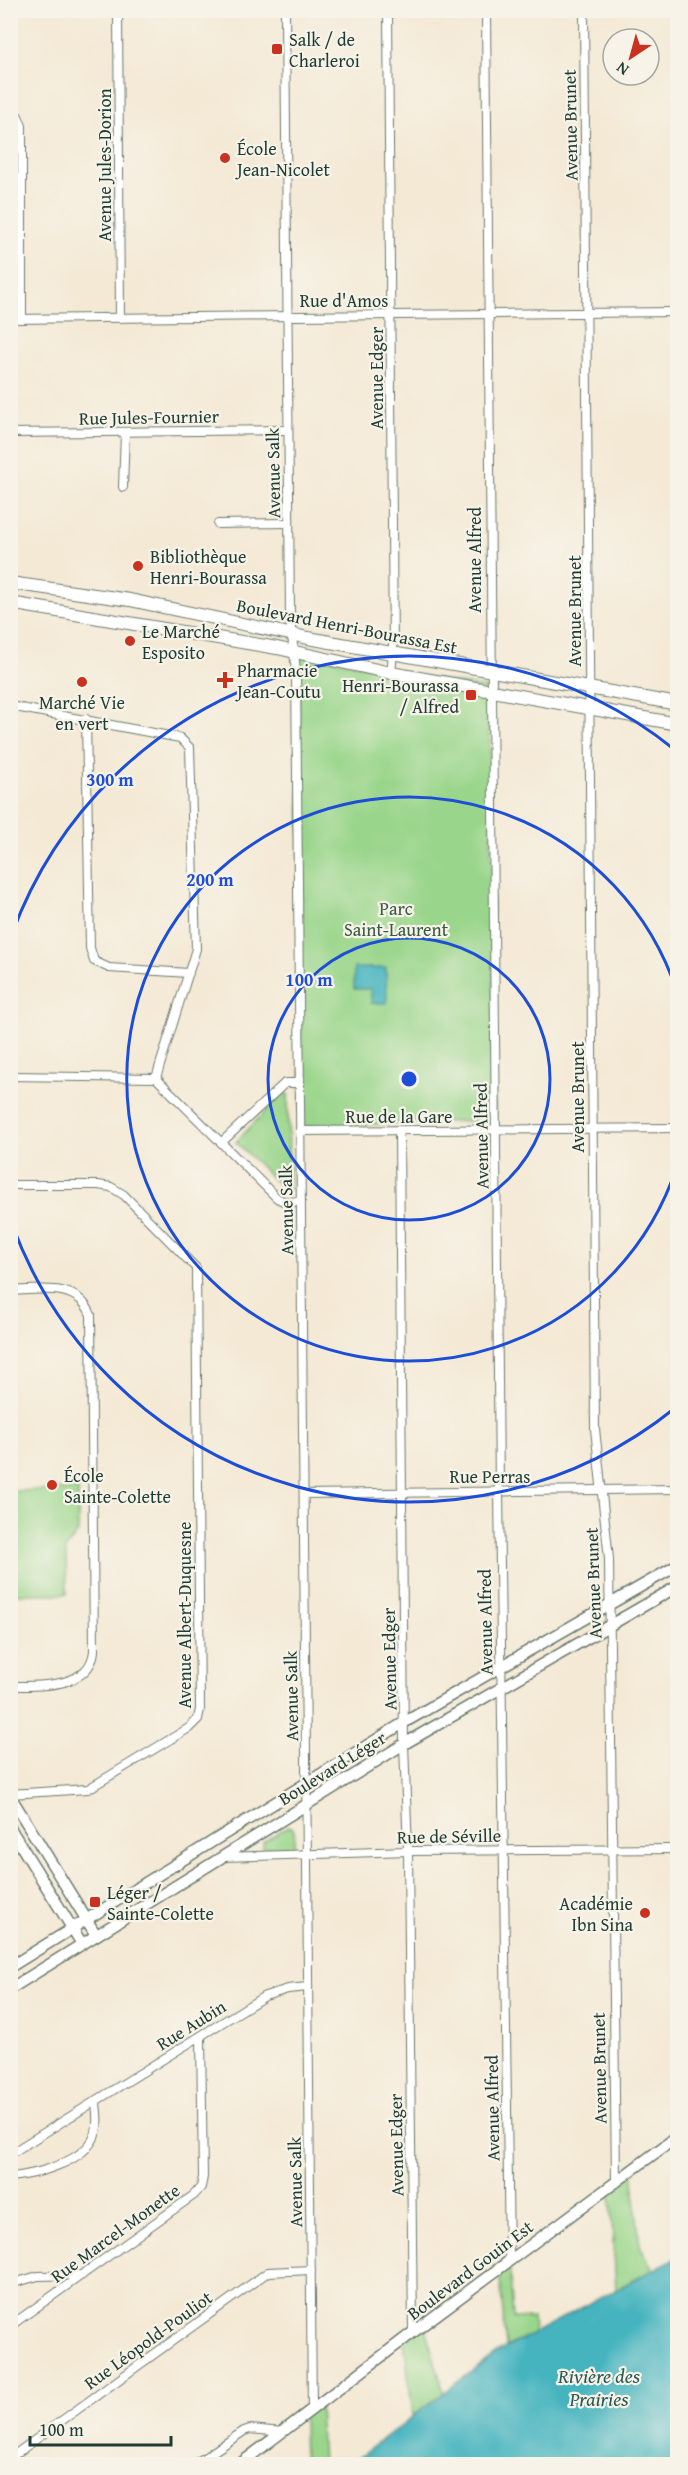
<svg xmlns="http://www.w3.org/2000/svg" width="688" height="2475" viewBox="0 0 688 2475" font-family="'Gentium Book Plus',serif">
  <rect width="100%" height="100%" fill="#f7f3e8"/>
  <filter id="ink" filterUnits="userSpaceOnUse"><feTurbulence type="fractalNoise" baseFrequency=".0167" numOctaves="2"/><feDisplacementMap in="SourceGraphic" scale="12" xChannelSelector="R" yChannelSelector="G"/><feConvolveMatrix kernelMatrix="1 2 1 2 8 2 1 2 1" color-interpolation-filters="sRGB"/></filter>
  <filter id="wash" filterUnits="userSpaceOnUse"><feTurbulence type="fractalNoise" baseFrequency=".008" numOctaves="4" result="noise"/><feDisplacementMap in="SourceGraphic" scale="24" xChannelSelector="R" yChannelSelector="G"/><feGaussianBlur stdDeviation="1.35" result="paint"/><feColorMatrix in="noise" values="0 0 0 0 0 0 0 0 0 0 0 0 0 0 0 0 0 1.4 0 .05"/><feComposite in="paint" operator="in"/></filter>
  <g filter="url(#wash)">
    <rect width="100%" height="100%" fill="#f4e9d5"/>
    <g fill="#99d58a" stroke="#5c895f" stroke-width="1.5">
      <polygon points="299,653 489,689 495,1120 301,1127"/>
      <polygon points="283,1093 288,1094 289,1189 286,1192 236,1142"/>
      <polygon points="78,1489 78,1532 66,1548 67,1594 13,1594 10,1582 11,1491"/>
      <polygon points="287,1827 292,1827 295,1832 294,1848 263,1848 263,1842"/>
      <polygon points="632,2171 640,2245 653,2270 616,2289 610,2187"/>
      <polygon points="509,2260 513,2318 533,2318 534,2333 506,2347 499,2268"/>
      <polygon points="424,2324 444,2393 413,2416 404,2340"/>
      <polygon points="319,2405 322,2464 304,2464 303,2417"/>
    </g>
    <g fill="#45b4bf" stroke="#32787a" stroke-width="1.5">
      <polygon points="354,968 386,968 387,1003 371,1003 371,989 354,989"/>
      <polygon points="677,2257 677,2464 350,2464 498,2352"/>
    </g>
  </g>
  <g filter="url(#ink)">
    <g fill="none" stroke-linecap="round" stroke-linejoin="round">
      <defs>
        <g id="street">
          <polyline points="118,10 120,318"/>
          <polyline points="285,10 290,619 296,670 312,2410"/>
          <polyline points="388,10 393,653 391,673"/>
          <polyline points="486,10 499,1491 509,2260"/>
          <polyline points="584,10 595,1429 609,1559 616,2183"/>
          <polyline points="10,112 18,116 22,126 22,319"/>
          <polyline points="10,319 678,312"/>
          <polyline points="10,433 287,430"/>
          <polyline points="123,487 125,433"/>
          <polyline points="218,524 288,523"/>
          <polyline points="10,706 180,738 190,748 196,949 156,1078"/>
          <polyline points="86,719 90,948 94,961 109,968 189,973"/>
          <polyline points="10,1076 156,1078 277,1198 283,1201 301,1202"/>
          <polyline points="399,1130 404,1744 408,1851 413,2332"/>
          <polyline points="300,1131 678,1128"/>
          <polyline points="222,1142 285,1083 300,1083"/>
          <polyline points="10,1185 98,1185 111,1187 124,1195 196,1268 200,1709 198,1719 189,1728 88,1789 10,1794"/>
          <path d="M10 1291C40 1290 78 1282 91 1315L94 1651C90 1689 38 1686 10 1686"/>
          <polyline points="304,1494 678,1489"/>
          <polyline points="223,1857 408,1851 678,1849"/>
          <polyline points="10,2154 265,1996 288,1989 308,1987"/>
          <path d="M10 2177C35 2175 85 2162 95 2135 99 2125 97 2113 96 2103"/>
          <polyline points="10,2284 38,2276 82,2275"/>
          <polyline points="10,2326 194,2195 201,2187 203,2177 201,2037"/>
          <polyline points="10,2458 268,2272 311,2270"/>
          <polyline points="195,2464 244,2431 250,2429 283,2432"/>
        </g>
        <g id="secondary">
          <polyline points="10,1796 96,1935"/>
          <polyline points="10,1828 82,1944"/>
          <polyline points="10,1967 405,1722 678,1565"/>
          <polyline points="10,1989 404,1744 678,1586"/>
          <polyline points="240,2464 424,2324 678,2136"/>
        </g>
        <g id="primary">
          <polyline points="10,583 130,600 308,638 678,704"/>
          <polyline points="10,603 277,648 391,673 678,724"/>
        </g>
      </defs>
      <use href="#street" stroke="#6a796c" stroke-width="10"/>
      <use href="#secondary" stroke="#6a796c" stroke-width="13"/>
      <use href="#primary" stroke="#6a796c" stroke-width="14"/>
      <use href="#street" stroke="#fff" stroke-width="8"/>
      <use href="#secondary" stroke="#fff" stroke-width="10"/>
      <use href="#primary" stroke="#fff" stroke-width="12"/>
    </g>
  </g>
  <g fill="none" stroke="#1d4ed8" stroke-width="3">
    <circle cx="409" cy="1079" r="141"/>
    <path d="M677 1166A282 282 0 1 1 677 992"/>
    <path d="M675 1408A423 423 0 0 1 12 1224M12 934A423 423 0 0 1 675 750"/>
  </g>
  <g fill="#c8321e" stroke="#f7f3e8" stroke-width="2">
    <rect x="271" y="43" width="12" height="12" rx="3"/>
    <circle cx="225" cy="158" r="6"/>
    <circle cx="138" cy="566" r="6"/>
    <circle cx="130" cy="641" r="6"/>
    <path d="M222 671h6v6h6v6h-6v6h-6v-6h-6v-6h6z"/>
    <circle cx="82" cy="682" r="6"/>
    <rect x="465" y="689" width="12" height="12" rx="3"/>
    <circle cx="52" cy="1485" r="6"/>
    <rect x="89" y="1896" width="12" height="12" rx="3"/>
    <circle cx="645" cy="1913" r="6"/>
  </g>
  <g text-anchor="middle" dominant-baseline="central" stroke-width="4.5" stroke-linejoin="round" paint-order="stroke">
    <g font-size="18" fill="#1f3d34" stroke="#f7f3e8" text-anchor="start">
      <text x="289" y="39">Salk / de<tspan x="289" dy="21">Charleroi</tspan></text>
      <text x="237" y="148">École<tspan x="237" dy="21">Jean-Nicolet</tspan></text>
      <text x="150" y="556">Bibliothèque<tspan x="150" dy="21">Henri-Bourassa</tspan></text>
      <text x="142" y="631">Le Marché<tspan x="142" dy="21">Esposito</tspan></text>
      <text x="237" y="670">Pharmacie<tspan x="237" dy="21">Jean-Coutu</tspan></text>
      <text x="459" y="685" text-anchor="end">Henri-Bourassa<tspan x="459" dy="21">/ Alfred</tspan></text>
      <text x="82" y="702" text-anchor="middle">Marché Vie<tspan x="82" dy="21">en vert</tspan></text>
      <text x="64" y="1475">École<tspan x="64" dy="21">Sainte-Colette</tspan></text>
      <text x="107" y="1892">Léger /<tspan x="107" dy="21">Sainte-Colette</tspan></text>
      <text x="633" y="1903" text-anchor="end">Académie<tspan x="633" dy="21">Ibn Sina</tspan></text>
    </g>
    <g font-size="18" fill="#1f3d34" stroke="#f7f3e8">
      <text transform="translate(570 125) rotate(-91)">Avenue Brunet</text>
      <text transform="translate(104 165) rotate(-90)">Avenue Jules-Dorion</text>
      <text x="344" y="300">Rue d'Amos</text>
      <text transform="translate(376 378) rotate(-90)">Avenue Edger</text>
      <text transform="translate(149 417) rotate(-1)">Rue Jules-Fournier</text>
      <text transform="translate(273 473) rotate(-91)">Avenue Salk</text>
      <text transform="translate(474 560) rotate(-90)">Avenue Alfred</text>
      <text transform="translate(574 611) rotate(-90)">Avenue Brunet</text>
      <text transform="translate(347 626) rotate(11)">Boulevard Henri-Bourassa Est</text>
      <text transform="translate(577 1097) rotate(-90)">Avenue Brunet</text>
      <text x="399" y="1116">Rue de la Gare</text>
      <text transform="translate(481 1136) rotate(-91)">Avenue Alfred</text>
      <text transform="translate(286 1210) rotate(-91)">Avenue Salk</text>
      <text x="490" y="1476">Rue Perras</text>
      <text transform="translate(593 1583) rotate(-92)">Avenue Brunet</text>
      <text transform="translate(184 1615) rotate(-90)">Avenue Albert-Duquesne</text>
      <text transform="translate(485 1622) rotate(-91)">Avenue Alfred</text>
      <text transform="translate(389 1659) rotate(-91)">Avenue Edger</text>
      <text transform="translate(291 1696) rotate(-91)">Avenue Salk</text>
      <text transform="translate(332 1768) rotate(-32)">Boulevard Léger</text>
      <text transform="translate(449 1836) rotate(-1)">Rue de Séville</text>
      <text transform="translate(191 2025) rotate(-32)">Rue Aubin</text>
      <text transform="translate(599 2068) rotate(-91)">Avenue Brunet</text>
      <text transform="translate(492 2108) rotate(-91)">Avenue Alfred</text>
      <text transform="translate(396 2145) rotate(-91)">Avenue Edger</text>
      <text transform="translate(295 2182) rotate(-91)">Avenue Salk</text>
      <text transform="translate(115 2233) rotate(-36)">Rue Marcel-Monette</text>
      <text transform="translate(470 2270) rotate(-37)">Boulevard Gouin Est</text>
      <text transform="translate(148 2340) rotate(-36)">Rue Léopold-Pouliot</text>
    </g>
    <g font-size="18" fill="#375b45" stroke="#f7f3e8">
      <text x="396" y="908">Parc<tspan x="396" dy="21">Saint-Laurent</tspan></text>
    </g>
    <g font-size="20" font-style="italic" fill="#285b57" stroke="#f7f3e8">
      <text x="599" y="2375">Rivière des<tspan x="599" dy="23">Prairies</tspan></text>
    </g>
  </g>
  <circle cx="409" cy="1079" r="9" fill="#1d4ed8" stroke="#f7f3e8" stroke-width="3"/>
  <g font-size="18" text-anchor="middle" font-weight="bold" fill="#1d4ed8" stroke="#f7f3e8" stroke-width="4.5" stroke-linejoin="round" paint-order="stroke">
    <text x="110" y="786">300 m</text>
    <text x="210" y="886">200 m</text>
    <text x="309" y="986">100 m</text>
  </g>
  <rect width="688" height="2475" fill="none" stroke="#f7f3e8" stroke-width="36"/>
  <g transform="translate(631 57) rotate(216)"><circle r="28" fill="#f7f3e8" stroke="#a1aaa0" stroke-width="1.5"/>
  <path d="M0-4.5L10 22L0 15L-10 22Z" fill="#c8321e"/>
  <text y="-9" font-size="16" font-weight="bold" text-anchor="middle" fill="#1f3d34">N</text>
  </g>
  <path d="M30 2436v9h141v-9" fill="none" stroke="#1f3d34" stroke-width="3"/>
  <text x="39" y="2436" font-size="18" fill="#1f3d34" stroke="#f7f3e8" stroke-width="4.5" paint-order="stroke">100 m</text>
</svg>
